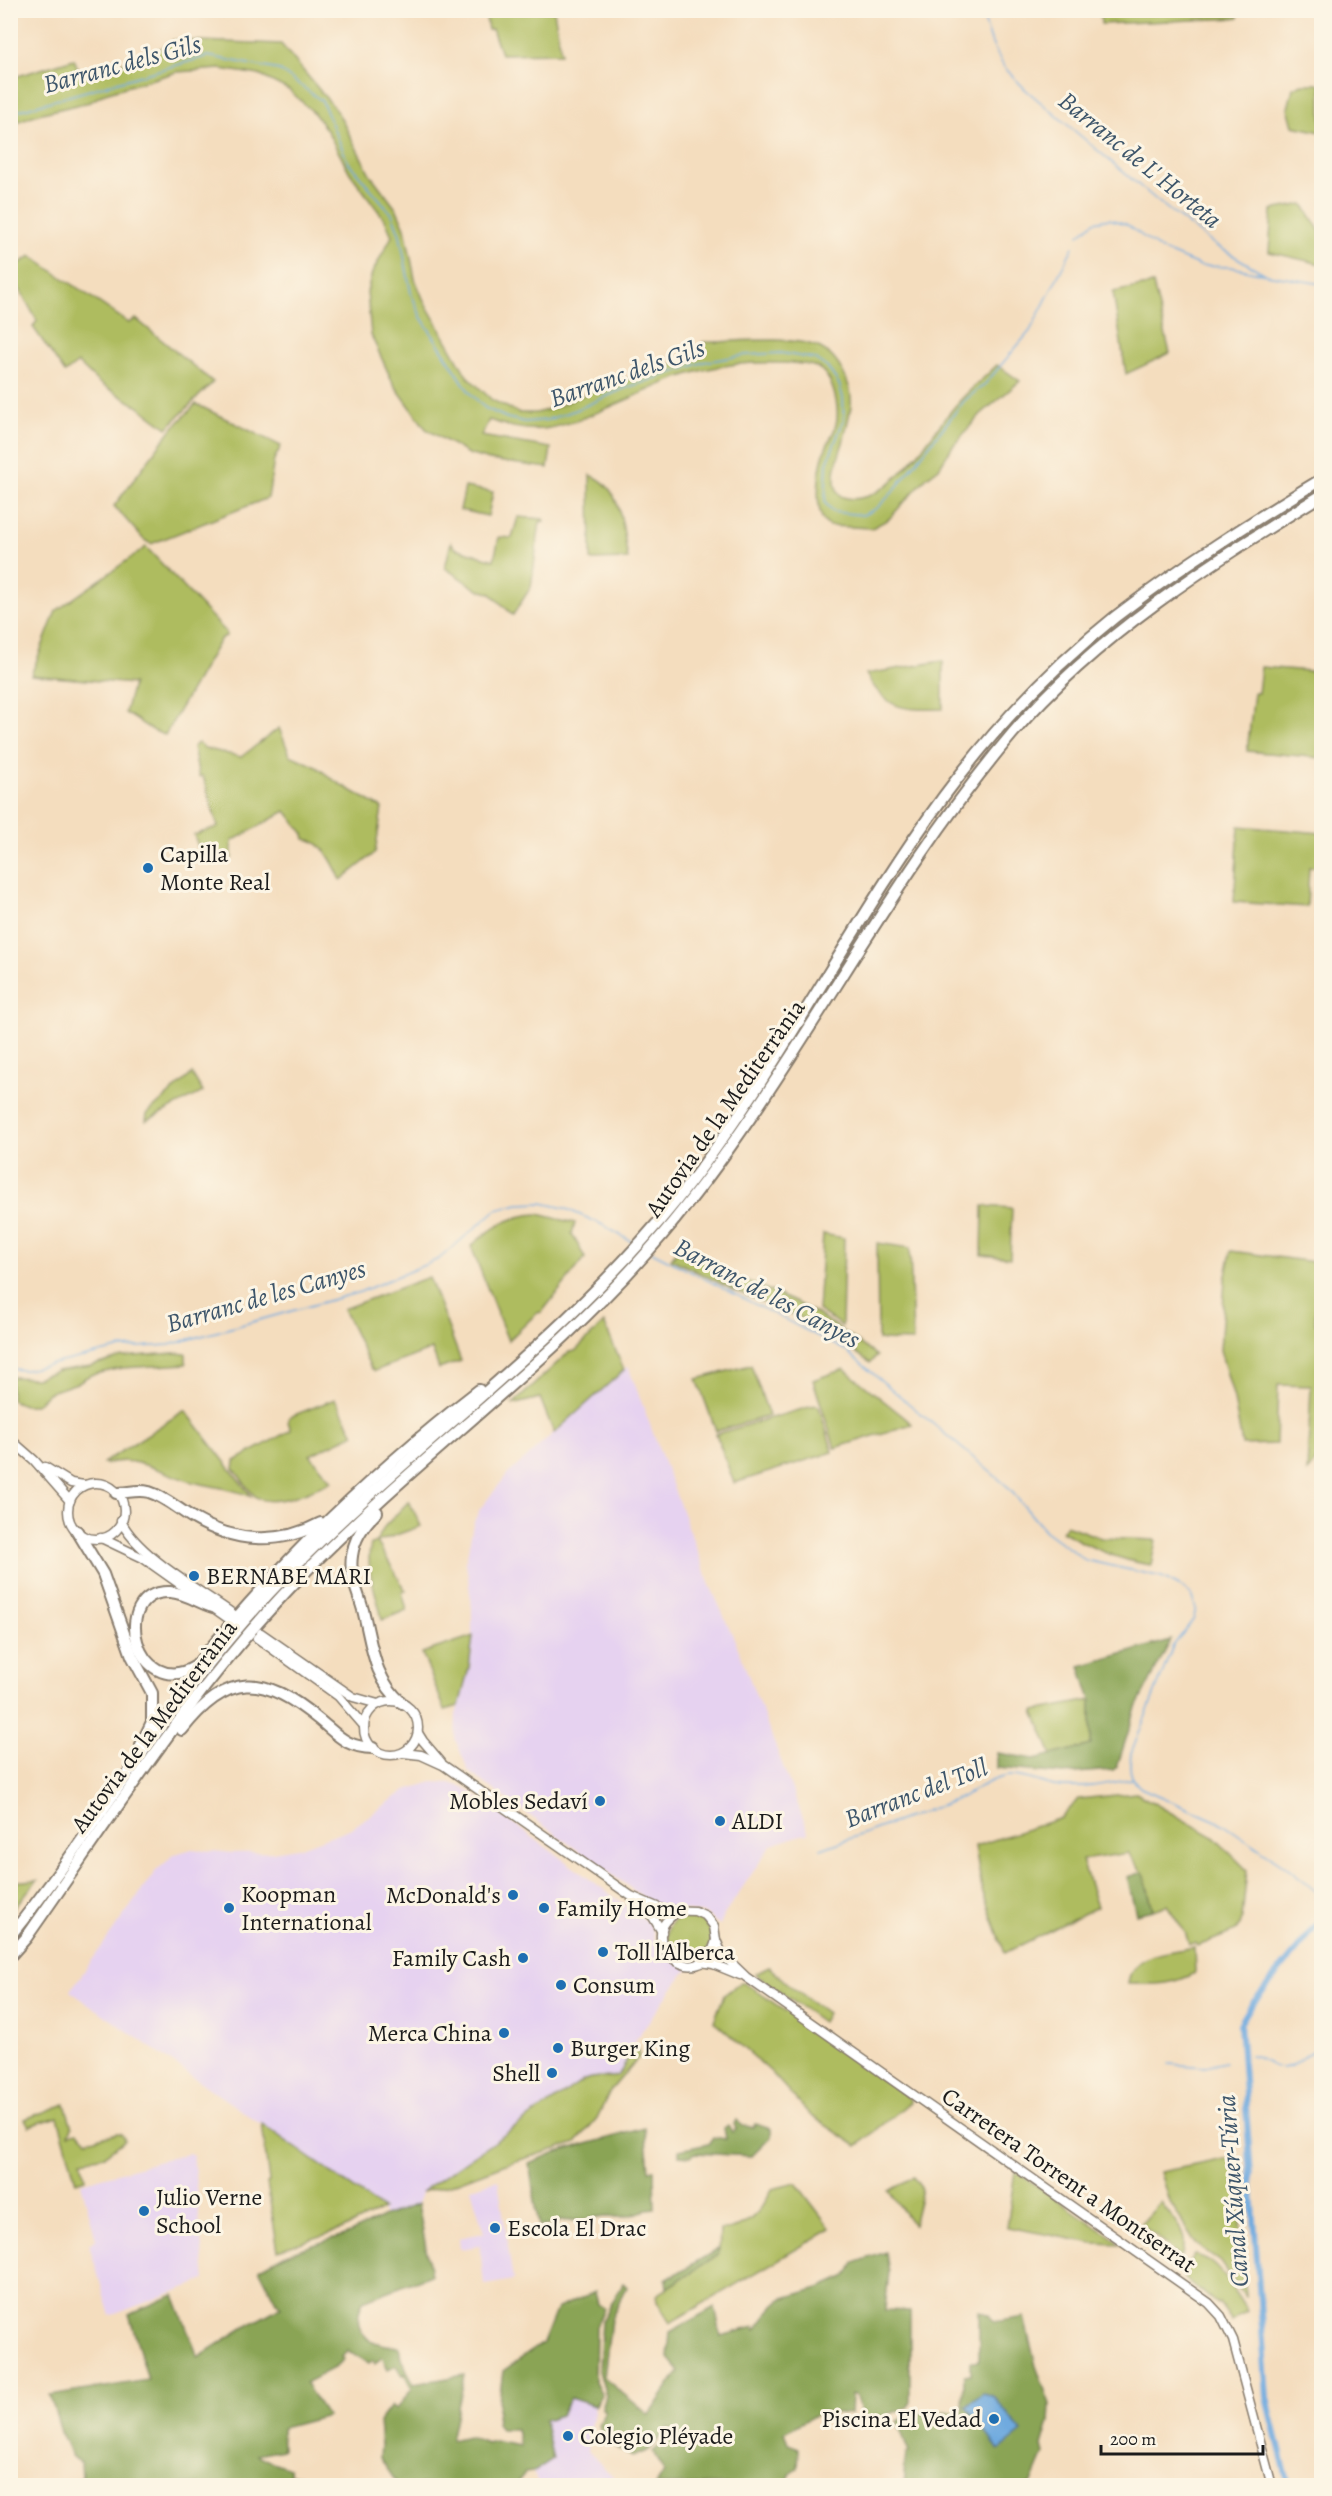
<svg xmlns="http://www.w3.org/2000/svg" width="1332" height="2496" viewBox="0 0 1332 2496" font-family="Alegreya,serif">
  <rect width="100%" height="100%" fill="#fcf5e5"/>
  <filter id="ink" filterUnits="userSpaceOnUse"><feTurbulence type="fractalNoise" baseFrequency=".0167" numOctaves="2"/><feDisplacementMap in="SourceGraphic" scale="12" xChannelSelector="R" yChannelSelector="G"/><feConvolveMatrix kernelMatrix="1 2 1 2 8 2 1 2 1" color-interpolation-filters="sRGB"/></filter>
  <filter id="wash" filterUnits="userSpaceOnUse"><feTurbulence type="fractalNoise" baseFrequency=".008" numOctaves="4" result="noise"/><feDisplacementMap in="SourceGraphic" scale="24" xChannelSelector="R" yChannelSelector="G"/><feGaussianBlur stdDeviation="1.35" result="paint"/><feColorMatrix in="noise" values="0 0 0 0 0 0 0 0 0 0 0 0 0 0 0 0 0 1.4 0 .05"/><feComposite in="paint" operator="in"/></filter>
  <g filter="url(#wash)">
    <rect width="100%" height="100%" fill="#f4ddbe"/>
    <g fill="#e6d2f0">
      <polygon points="628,1366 709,1583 736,1643 809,1834 804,1834 771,1845 724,1915 720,1925 705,1914 654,1905 469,1772 455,1739 456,1714 464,1690 472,1651 472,1609 466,1562 473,1524 480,1509 507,1475"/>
      <polygon points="433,1782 450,1783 465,1788 651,1924 655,1945 693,1966 683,1974 636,2039 626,2066 619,2075 609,2078 598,2077 584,2080 421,2192 418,2204 385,2216 382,2209 70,1991 155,1872 175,1854 192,1849 233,1853 272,1852 298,1848 352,1828 406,1790"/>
      <polygon points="189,2153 193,2155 205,2280 110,2316 89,2244 96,2239 81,2183"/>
      <polygon points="498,2180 513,2280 484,2285 480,2246 460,2249 459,2238 484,2233 471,2188"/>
      <polygon points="570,2398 595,2406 587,2450 615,2479 613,2485 555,2486 552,2483 550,2485 539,2485 533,2472 553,2459 543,2420"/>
    </g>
    <g fill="#aebc5e" stroke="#656c3d" stroke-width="1.5">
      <polygon points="485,11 554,11 561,53 501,54 492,29 488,30"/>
      <polygon points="1100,11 1100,10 1238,11 1238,18 1101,24"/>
      <path d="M173 40 281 44 337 111 370 174 397 210 405 228 415 279 424 301 467 376 492 400 519 413H536L554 408 601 387 705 354 703 342C733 342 785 336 813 345 837 352 856 387 850 412 848 422 845 433 843 443 838 459 829 480 840 496 884 514 928 438 951 411 964 394 982 380 997 365L1020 381 980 415 952 447 939 468 926 478 889 519 872 528 829 526C812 516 819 469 824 453 827 443 834 435 836 424 840 408 833 374 816 367 804 362 788 363 776 363 731 361 692 370 653 388 626 400 570 427 542 429 524 431 506 426 489 420L481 436 551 448 548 468 489 460 468 454 426 429 393 383 371 335 367 292 372 273 392 236 385 220 350 173 326 129 313 112 289 90 259 75 221 69 177 72 105 93 90 102 38 114 11 124V78L74 59 79 71 85 73 137 59 170 44Z"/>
      <polygon points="1302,84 1321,84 1321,132 1293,126 1288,108 1293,88"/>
      <polygon points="1303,204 1321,233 1321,264 1269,252 1272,210"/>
      <polygon points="31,256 129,323 136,319 213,382 167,428 139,407 99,383 78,363 65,373 33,327 37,321 11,273 14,267"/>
      <polygon points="1153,284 1170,353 1126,374 1113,292"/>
      <polygon points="196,404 281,446 274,460 268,498 151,544 144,540 114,506 170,431"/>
      <path d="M590 475C623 486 622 529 628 559L591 560Z"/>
      <polygon points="465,487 493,492 488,516 460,510"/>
      <polygon points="518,517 543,519 544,521 540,522 531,587 513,615 490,593 478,590 445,568 451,542 455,548 494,560 499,537 512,538"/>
      <path d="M146 547 226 632V636L221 638 165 735C147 730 141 721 125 713L133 684 31 675 56 611Z"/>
      <path d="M943 661V709C905 710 886 711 866 674Z"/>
      <polygon points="1261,667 1321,672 1321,758 1247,751 1254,693 1258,693"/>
      <path d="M279 728 290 755 315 766 338 783 382 808 375 853 341 880C334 865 324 841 305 839L304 834 286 811 232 841V858L203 860 194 835 218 827 203 776 199 777 193 747 198 743 204 748 241 757Z"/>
      <polygon points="1239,826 1321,833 1321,868 1309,867 1307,907 1234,902"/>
      <polygon points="192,1074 203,1092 146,1121 147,1114"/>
      <polygon points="983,1206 1012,1208 1010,1258 982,1255"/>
      <path d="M538 1214 575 1223 572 1234 585 1258 542 1312 537 1313 508 1341 471 1246C491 1228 511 1215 538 1214Z"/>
      <polygon points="823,1234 844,1238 842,1326 818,1310"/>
      <polygon points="877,1243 910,1248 913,1341 878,1340"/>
      <polygon points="1231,1251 1321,1263 1321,1291 1317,1290 1315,1324 1321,1324 1321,1455 1307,1472 1311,1386 1278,1385 1276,1444 1242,1445 1234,1399 1220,1350 1225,1280"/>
      <path d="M676 1252H681C723 1273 767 1287 808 1309 833 1322 854 1340 877 1356L870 1363 837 1338 808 1321 734 1290 671 1259Z"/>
      <polygon points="429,1277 461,1361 439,1369 432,1349 375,1371 371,1368 343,1309"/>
      <polygon points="604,1323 624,1370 554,1433 540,1398 512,1405 569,1352 575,1351"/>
      <polygon points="174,1353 186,1354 186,1364 122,1368 90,1375 77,1383 48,1393 36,1405 24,1405 11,1400 11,1377 36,1378 56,1371 91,1366 122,1357"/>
      <polygon points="751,1365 769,1416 716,1431 697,1379"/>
      <polygon points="844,1369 904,1417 912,1424 835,1448 813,1380"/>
      <path d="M335 1399 354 1434 310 1455 332 1481C315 1489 271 1510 255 1496 247 1489 241 1478 234 1469L235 1461 291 1430 288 1422 289 1417Z"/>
      <polygon points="816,1405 819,1407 833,1452 734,1483 716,1434"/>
      <path d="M185 1410 252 1497C233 1488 213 1487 192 1482 164 1474 136 1454 106 1464L103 1463Z"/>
      <path d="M409 1501 421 1526 377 1542 406 1591 402 1592 407 1610 382 1620C378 1596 364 1569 371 1544L376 1542 385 1526Z"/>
      <path d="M1066 1525 1101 1538 1156 1540 1151 1565C1118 1560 1091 1548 1062 1531Z"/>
      <polygon points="473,1636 469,1668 459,1706 445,1710 422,1653"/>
      <polygon points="1091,1700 1091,1745 1052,1755 1034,1711"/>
      <polygon points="1136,1793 1214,1837 1247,1870 1242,1918 1236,1931 1198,1946 1196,1943 1189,1944 1185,1932 1167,1905 1153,1910 1145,1876 1128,1853 1082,1860 1097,1907 1005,1953 982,1890 975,1846 1061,1818 1079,1799"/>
      <polygon points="37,1880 11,1912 11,1882"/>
      <path d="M691 1915C705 1919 716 1932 709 1947 688 1988 638 1921 691 1915Z"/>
      <path d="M1194 1947 1195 1973C1172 1986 1153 1984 1128 1984 1131 1951 1170 1953 1194 1947Z"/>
      <polygon points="769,1967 791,1987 827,2013 822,2022 755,1974"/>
      <polygon points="741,1982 744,1982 910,2099 910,2102 857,2146 810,2115 771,2072 714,2021 724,1995"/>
      <path d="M637 2046 639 2057 610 2091 597 2118 576 2143 503 2165 450 2185 421 2192 584 2080C612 2070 618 2091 629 2051Z"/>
      <path d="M65 2104 72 2127 69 2134 78 2132 87 2140 118 2133 122 2134 125 2140C118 2147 111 2148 105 2156L81 2160 85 2179 76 2182 58 2117 29 2126 25 2119Z"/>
      <polygon points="262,2124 383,2209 343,2229 278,2250 267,2183 269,2182"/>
      <polygon points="1235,2157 1246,2297 1245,2297 1221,2262 1196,2244 1168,2199 1160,2172"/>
      <polygon points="1015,2171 1116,2240 1120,2244 1092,2243 1007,2227"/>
      <polygon points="913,2177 922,2189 913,2225 889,2191"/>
      <path d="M796 2183 831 2229 670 2323 657 2302 656 2295 719 2254 720 2230C744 2232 763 2210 772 2189Z"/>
      <path d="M1161 2202C1173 2221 1192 2233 1181 2257L1141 2224Z"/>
      <path d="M1194 2255C1214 2258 1223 2274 1235 2289L1234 2291 1247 2311 1232 2321 1219 2303 1217 2304 1184 2277 1185 2269Z"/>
    </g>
    <g fill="#8aa455" stroke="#536038" stroke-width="1.5">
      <polygon points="1171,1640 1136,1708 1117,1767 1113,1770 1063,1774 997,1768 997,1753 1034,1759 1091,1745 1091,1700 1080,1666"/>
      <polygon points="1143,1872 1153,1910 1136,1914 1127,1877"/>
      <polygon points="736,2120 743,2126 753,2127 755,2124 771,2129 771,2137 752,2156 695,2153 691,2156 679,2155 679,2150 708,2144 713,2137 726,2139 724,2128 728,2125 732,2132 736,2129 734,2124"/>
      <path d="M645 2128 649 2170H654L655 2209C642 2210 638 2213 627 2216 620 2219 615 2216 608 2216 589 2217 579 2223 559 2220L557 2224 539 2227 529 2163 557 2152Z"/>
      <path d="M418 2204 431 2275 363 2301C349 2332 369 2346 399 2346L401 2359 414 2384 465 2375 451 2440 468 2436 487 2443 494 2441 520 2446 516 2429H500L496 2424 503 2371 543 2343 557 2308 595 2292 598 2304 604 2308 596 2327 595 2381 602 2395 595 2406 570 2398 561 2415 544 2420 553 2459 533 2472 525 2473 515 2485H398L380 2458 381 2445 379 2422 391 2406 395 2410 412 2389 405 2374 402 2375 396 2365 388 2369 382 2357 375 2364 373 2360 369 2363 347 2350 342 2357 344 2359 336 2367 305 2383 327 2416 282 2428 283 2449 257 2454 262 2458 289 2468 290 2475H300L313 2485H56L82 2478 81 2462 72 2457 62 2435 50 2396 148 2380 129 2314 174 2295 198 2357 243 2328 281 2307 276 2302 259 2269 286 2254 350 2233 385 2216Z"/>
      <polygon points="718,2249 719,2254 667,2288 666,2280"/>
      <polygon points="886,2252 889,2272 885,2310 910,2311 910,2402 908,2407 866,2423 855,2395 851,2395 850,2414 821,2412 784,2432 788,2444 799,2448 798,2468 790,2475 786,2485 656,2485 664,2472 653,2452 675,2431 668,2428 649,2450 632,2457 606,2441 599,2426 605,2410 602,2409 606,2396 599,2371 602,2321 623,2283 627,2287 611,2319 604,2378 649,2415 679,2371 668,2358 670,2332 715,2307 721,2336 754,2327 756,2330 774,2305 781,2299 822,2287 847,2276 854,2263"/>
      <polygon points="979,2311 989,2315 994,2322 1024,2317 1036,2366 1050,2404 1049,2422 1042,2446 1044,2454 1031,2485 903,2485 906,2453 909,2452 897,2421 918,2413 963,2412 964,2375 971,2374 971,2361 979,2361"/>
    </g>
    <polygon fill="#6faadf" stroke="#46637e" stroke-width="1.5" points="983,2393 994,2397 1022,2432 999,2450 966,2406"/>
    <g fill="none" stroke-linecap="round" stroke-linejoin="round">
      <g stroke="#6faadf" stroke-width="1.5">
        <polyline points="981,10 992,44 1004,67 1025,89 1160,203 1215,245 1267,275 1322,284"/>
        <polyline points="10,113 208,56 279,70 322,101 348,162 392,214 400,235 411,293 421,317 470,393 485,408 507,418 525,422 547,420 576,410 623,389 704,362 746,355 781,353 815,359 828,368 839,384 843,398 844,419 827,463 825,503 834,512 863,515 877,508 892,493 964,401 985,384 1030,331 1073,247"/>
        <polyline points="1079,235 1094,222 1109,219 1126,224 1160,249 1201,266 1231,267 1264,274"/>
        <path d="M652 1252 845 1350 1007 1486 1045 1531 1085 1560 1162 1577 1183 1588 1191 1595 1196 1609 1193 1620 1173 1646 1131 1754C1129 1768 1129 1778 1141 1788L1223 1824 1283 1865 1322 1896"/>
        <polyline points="10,1369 26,1370 122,1348 169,1345 360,1292 439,1259 496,1210 518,1204 542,1203 564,1208 599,1223 634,1243"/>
        <path d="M821 1849C866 1833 910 1817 955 1800 973 1793 989 1778 1009 1776 1025 1775 1039 1783 1054 1786 1080 1790 1106 1784 1132 1779"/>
        <path d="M1250 2055C1263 2055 1269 2068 1282 2068 1298 2068 1306 2049 1322 2049"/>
        <polyline points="1169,2064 1205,2067 1225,2062"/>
      </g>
      <polyline stroke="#6faadf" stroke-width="6" points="1289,2486 1267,2398 1240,2024 1252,2004 1322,1919"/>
    </g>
  </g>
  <g filter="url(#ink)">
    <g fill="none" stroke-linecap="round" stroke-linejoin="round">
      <defs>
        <g id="secondary">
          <polyline points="10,1439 34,1460 70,1501"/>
          <polyline points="45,1467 71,1483 84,1485"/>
          <circle cx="96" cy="1511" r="28"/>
          <path d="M121 1521C139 1557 200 1590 233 1614"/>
          <polyline points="101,1538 143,1558 229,1619"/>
          <polyline points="261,1633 353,1697 378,1704"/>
          <polyline points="257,1638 338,1696 364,1726"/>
          <circle cx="391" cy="1728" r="27"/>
          <polyline points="418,1733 423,1741 441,1762"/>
          <polyline points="403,1753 421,1755 443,1765 631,1896 664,1910 695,1911 706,1916 714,1926 716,1940 722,1954 746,1977 1209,2303 1221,2316 1233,2340 1272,2486"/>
          <polyline points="638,1903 653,1917 662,1932"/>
          <path d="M680 1911C626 1938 702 2000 716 1940"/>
          <polyline points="701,1962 713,1964 740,1975"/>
        </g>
        <g id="highway">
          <path d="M116 1493C128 1493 137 1489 149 1492 165 1497 178 1509 193 1518 233 1542 278 1546 321 1523"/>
          <path d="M377 1512C364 1524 354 1539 352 1556 349 1576 358 1592 363 1610 372 1645 373 1678 402 1703"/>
          <polyline points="77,1531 103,1574 132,1656 152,1693 152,1722 141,1745"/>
          <path d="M213 1607C199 1603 186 1593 170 1592 108 1590 136 1703 196 1666 279 1563 374 1471 479 1390"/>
          <path d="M182 1730C227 1672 263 1673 318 1719 338 1735 345 1747 373 1748"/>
          <path d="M10 1936C54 1882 93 1824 133 1766 181 1696 235 1627 295 1566 418 1441 564 1340 675 1202 777 1075 848 927 944 796 993 730 1051 668 1115 617 1181 566 1251 522 1322 479"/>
          <path d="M10 1956 26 1938C114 1813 198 1680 306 1571 421 1454 557 1359 663 1234 794 1078 880 890 1012 734 1097 634 1211 563 1322 495"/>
        </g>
      </defs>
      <use href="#secondary" stroke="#887c6d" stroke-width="11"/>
      <use href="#highway" stroke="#887c6d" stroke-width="14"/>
      <use href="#secondary" stroke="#fff" stroke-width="8"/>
      <use href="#highway" stroke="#fff" stroke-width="10"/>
    </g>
  </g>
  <g fill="#1f6fb2" stroke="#fcf5e5" stroke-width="2">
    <circle cx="148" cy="868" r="6"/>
    <circle cx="194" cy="1576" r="6"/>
    <circle cx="600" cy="1801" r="6"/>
    <circle cx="720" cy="1821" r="6"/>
    <circle cx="513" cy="1895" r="6"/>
    <circle cx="229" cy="1908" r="6"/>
    <circle cx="544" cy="1908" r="6"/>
    <circle cx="603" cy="1952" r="6"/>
    <circle cx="523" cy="1958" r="6"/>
    <circle cx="561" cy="1985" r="6"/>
    <circle cx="504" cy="2033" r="6"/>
    <circle cx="558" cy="2048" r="6"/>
    <circle cx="552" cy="2073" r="6"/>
    <circle cx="144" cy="2211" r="6"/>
    <circle cx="495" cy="2228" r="6"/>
    <circle cx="994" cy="2419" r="6"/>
    <circle cx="568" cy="2436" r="6"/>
  </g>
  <g text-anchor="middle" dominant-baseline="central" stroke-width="6" stroke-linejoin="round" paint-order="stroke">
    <g font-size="24" fill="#1c1c1c" stroke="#fcf5e5" text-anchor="start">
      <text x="160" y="854">Capilla<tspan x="160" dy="28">Monte Real</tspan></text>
      <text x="206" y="1576">BERNABE MARI</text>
      <text x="588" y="1801" text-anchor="end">Mobles Sedaví</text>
      <text x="732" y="1821">ALDI</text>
      <text x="241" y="1894">Koopman<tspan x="241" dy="28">International</tspan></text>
      <text x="501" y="1895" text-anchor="end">McDonald's</text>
      <text x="556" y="1908">Family Home</text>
      <text x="615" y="1952">Toll l'Alberca</text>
      <text x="511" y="1958" text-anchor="end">Family Cash</text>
      <text x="573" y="1985">Consum</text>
      <text x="492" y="2033" text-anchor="end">Merca China</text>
      <text x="570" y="2048">Burger King</text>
      <text x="540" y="2073" text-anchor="end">Shell</text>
      <text x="156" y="2197">Julio Verne<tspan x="156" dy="28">School</tspan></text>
      <text x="507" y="2228">Escola El Drac</text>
      <text x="982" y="2419" text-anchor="end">Piscina El Vedad</text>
      <text x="580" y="2436">Colegio Pléyade</text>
    </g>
    <g font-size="24" fill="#1c1c1c" stroke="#fcf5e5">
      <text transform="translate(725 1108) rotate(-55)">Autovia de la Mediterrània</text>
      <text transform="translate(154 1726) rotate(-53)">Autovia de la Mediterrània</text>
      <text transform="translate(1069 2180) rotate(35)">Carretera Torrent a Montserrat</text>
    </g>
    <g font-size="26" font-style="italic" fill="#3d556a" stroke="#fcf5e5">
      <text transform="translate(122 64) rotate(-15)">Barranc dels Gils</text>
      <text transform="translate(1140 160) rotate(39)">Barranc de L' Horteta</text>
      <text transform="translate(627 373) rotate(-19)">Barranc dels Gils</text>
      <text transform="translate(767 1293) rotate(28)">Barranc de les Canyes</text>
      <text transform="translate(266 1296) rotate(-16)">Barranc de les Canyes</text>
      <text transform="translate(916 1793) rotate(-21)">Barranc del Toll</text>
      <text transform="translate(1233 2191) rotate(-94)">Canal Xúquer-Túria</text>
    </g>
  </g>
  <rect width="1332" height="2496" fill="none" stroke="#fcf5e5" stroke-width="36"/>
  <path d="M1101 2445v9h162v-9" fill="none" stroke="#1c1c1c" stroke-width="3"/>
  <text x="1110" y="2445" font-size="18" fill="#1c1c1c" stroke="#fcf5e5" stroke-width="4.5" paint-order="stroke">200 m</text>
</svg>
